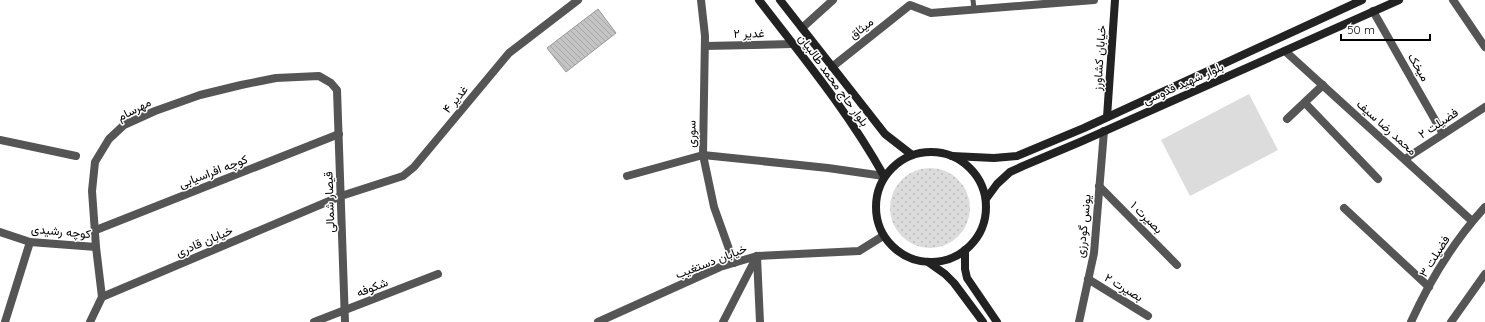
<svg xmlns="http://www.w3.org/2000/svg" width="1485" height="322" viewBox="0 0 1485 322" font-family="Quicksand,Vazirmatn,sans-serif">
  <defs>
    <pattern id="grass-dots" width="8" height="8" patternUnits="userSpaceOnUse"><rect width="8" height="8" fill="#dcdcdc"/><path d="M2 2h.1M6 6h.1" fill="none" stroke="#bbb" stroke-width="1.8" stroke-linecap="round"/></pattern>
    <pattern id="building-back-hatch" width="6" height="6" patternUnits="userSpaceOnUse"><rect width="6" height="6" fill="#c4c4c4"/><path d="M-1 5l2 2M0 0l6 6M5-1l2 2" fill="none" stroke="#a7a7a7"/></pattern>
  </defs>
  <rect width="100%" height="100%" fill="#fff"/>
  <circle fill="url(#grass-dots)" cx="930" cy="208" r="40"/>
  <polygon fill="#dcdcdc" points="1249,94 1278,150 1190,196 1161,140"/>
  <polygon fill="url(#building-back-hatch)" stroke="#999" points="598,9 616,33 566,72 547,48"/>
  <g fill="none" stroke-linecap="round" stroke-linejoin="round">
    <polyline stroke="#555" stroke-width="5" points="973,0 974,9"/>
    <g stroke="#555" stroke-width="8">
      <polyline points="701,0 705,36 703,155 714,207 734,263"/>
      <polyline points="1453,0 1485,47"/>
      <polyline points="1373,11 1443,134"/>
      <polyline points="802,28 833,0"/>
      <polyline points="705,46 793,44"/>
      <polyline points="1285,51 1472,221"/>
      <polyline points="832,67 910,5 931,13 1094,0"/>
      <polyline points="1305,103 1378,179"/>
      <polyline points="1287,119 1323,85"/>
      <polyline points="0,140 76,156"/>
      <polyline points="1405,159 1485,107"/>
      <polyline points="627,176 703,155 828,168 884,176"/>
      <polyline points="1099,186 1177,265"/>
      <polyline points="1344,208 1429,287"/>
      <polyline points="96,230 339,134"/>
      <polyline points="0,232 30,242 96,247"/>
      <polyline points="757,257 760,322"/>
      <polyline points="1088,279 1148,316"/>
      <polyline points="102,297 96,247 92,191 95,162 109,139 124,125 155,111 200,95 241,85 276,78 319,76 331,83 337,90 345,322"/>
      <polyline points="5,322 30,242"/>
      <polyline points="90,322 102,297 341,196 403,176 414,167 509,53 578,0"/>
      <polyline points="314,322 438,274"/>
      <polyline points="598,322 720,267 757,256 859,251 883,236"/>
      <polyline points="723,322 757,256"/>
      <polyline points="1079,322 1094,253 1104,131"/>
      <path d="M1411 322C1430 280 1454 241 1485 207"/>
      <polyline points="1451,322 1485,274"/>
    </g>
    <g stroke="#222" stroke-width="8">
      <path d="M759 0C803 57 849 113 884 176"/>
      <polyline points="780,0 885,134 912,155"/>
      <polyline points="1107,117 1115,0"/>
      <circle cx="931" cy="207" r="55"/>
      <polyline points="952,156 994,158 1017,156 1084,128 1362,0"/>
      <polyline points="986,199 997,184 1010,172 1023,166 1080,142 1399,0"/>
      <polyline points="965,250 965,269 967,278 997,322"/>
      <polyline points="928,262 945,274 954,283 983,322"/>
    </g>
  </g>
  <g text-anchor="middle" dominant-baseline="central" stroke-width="3" stroke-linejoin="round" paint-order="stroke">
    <g font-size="12" fill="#000" stroke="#fff">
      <text transform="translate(861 28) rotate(-38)">میثاق</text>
      <text transform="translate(749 33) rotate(-1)">غدیر ۲</text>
      <text transform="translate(1099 58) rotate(-86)">خیابان کشاورز</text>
      <text transform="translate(1419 67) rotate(60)">میخک</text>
      <text transform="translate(834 80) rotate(54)">بلوار حاج محمد طالبیان</text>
      <text transform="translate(1183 83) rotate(-24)">بلوار شهید قدوسی</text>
      <text transform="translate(455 99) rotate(-50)">غدیر ۴</text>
      <text transform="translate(134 109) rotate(-27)">مهرسام</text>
      <text transform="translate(1438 123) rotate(-33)">فضیلت ۲</text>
      <text transform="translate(1387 127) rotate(42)">محمد رضا سیف</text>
      <text transform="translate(691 134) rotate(-89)">سوری</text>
      <text transform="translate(213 171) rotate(-21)">کوچه افراسیابی</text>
      <text transform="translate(329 202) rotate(-92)">قیصار شمالی</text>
      <text transform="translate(1147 217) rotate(45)">بصیرت ۱</text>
      <text transform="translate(1083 226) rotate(-84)">یونس گودرزی</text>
      <text transform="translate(61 231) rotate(5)">کوچه رشیدی</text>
      <text transform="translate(204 241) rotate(-23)">خیابان قادری</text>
      <text transform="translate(1434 256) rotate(-58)">فضیلت ۳</text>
      <text transform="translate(711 261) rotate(-21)">خیابان دستغیب</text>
      <text transform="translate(372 287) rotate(-21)">شکوفه</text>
      <text transform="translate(1124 287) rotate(31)">بصیرت ۲</text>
    </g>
  </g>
  <path d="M1341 34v6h89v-6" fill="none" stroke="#000000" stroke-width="2"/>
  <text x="1347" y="34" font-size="12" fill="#000000" stroke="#ffffff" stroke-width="3" paint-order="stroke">50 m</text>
</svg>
